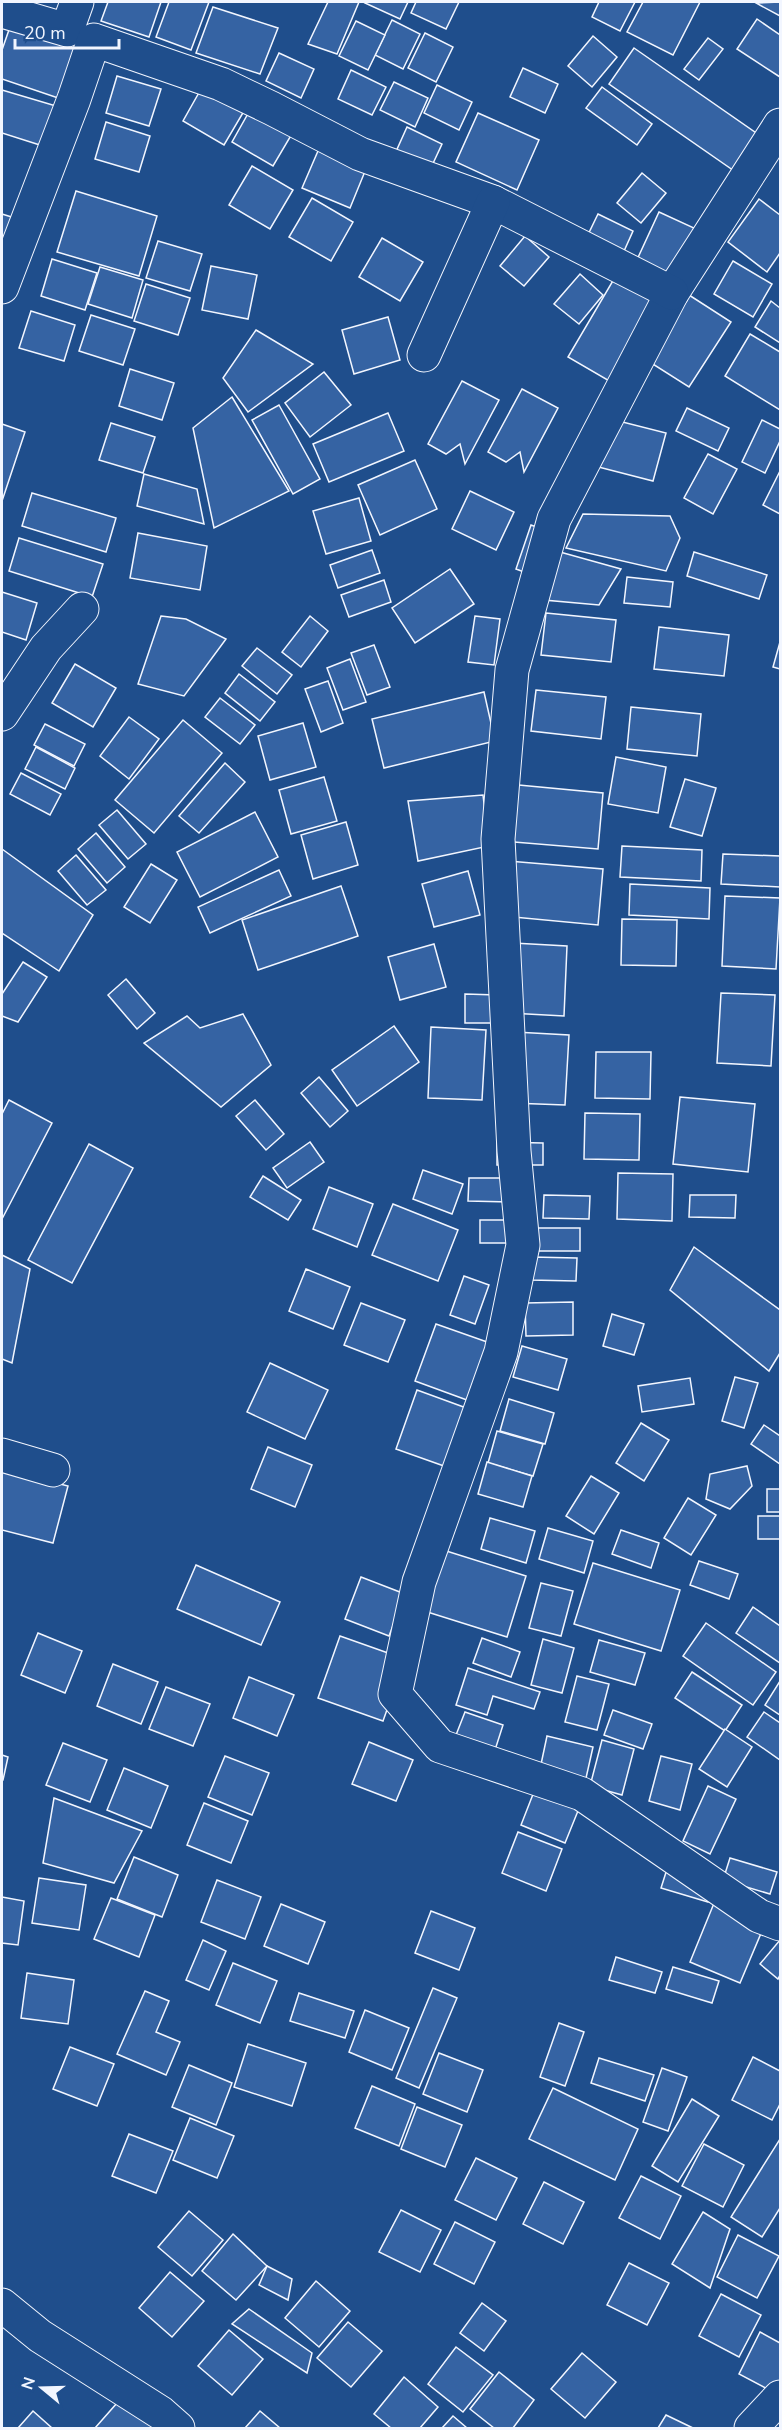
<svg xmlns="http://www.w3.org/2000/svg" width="782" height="2430" viewBox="0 0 782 2430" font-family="'Nunito Sans',sans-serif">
  <rect width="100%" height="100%" fill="#1f4e8c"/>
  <g fill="#3563a3" stroke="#f2f6ff" stroke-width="1.5">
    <polygon points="108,2 161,2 149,37 101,21"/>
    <polygon points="169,2 209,2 191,50 156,37"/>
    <polygon points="328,2 359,2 337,54 308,44"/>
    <polygon points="366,2 408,2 400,19 365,3"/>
    <polygon points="416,2 459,2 446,29 411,13"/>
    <polygon points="599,2 635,2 620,31 592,17"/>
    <polygon points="643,2 700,2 673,55 627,32"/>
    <polygon points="756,3 780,2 780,16"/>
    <polygon points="213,7 278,28 260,74 196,53"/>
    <polygon points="757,19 780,35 780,77 737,49"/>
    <polygon points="392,20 420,34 403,69 375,55"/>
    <polygon points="356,21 385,35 368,70 339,56"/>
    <polygon points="11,24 87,45 70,102 2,79 2,50"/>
    <polygon points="425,33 453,47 436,82 408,68"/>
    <polygon points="593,36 617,57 592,87 568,66"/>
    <polygon points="708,38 723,49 699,80 684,69"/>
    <polygon points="634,48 765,139 740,175 609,84"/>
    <polygon points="279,53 314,69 301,98 266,81"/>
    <polygon points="523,68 558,84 545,113 510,97"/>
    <polygon points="351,70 386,87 372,115 338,99"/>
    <polygon points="117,76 161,89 149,126 106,113"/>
    <polygon points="205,82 247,106 224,145 183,121"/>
    <polygon points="394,82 428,98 415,127 380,110"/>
    <polygon points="437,85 472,102 459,130 424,113"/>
    <polygon points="602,87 652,124 637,145 586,108"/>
    <polygon points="2,90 56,106 43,146 2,133"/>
    <polygon points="254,103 296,127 273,166 232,142"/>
    <polygon points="478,113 539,140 517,190 456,162"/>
    <polygon points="106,122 150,136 139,172 95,159"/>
    <polygon points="407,127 442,144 429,172 394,156"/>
    <polygon points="321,144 368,164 350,208 302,188"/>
    <polygon points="252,166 293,190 270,229 229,205"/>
    <polygon points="642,173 666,193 641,223 617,203"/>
    <polygon points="76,191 157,216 139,276 57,252"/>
    <polygon points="312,198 353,222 331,261 289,237"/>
    <polygon points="759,199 780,215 780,253 767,272 728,242"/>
    <polygon points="659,212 694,228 671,280 635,264"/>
    <polygon points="2,214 18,219 2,258"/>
    <polygon points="598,214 633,231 620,260 584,243"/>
    <polygon points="525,236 549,257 524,286 500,266"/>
    <polygon points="382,238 423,262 400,301 359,277"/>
    <polygon points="158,241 202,254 190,291 146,278"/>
    <polygon points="52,259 97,273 85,310 41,296"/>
    <polygon points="733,261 772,284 753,317 714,294"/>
    <polygon points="211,266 257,275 248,319 202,310"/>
    <polygon points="100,267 143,280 132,318 88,304"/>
    <polygon points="621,267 664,293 611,382 568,357"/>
    <polygon points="580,274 603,295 579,324 554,304"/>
    <polygon points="146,284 190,298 178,335 134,321"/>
    <polygon points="689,295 731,322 689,387 648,361"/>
    <polygon points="771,301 780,308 780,343 755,327"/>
    <polygon points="31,311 75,325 64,361 19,348"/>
    <polygon points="91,315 135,329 123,365 79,351"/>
    <polygon points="388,317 400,360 354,374 342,330"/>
    <polygon points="256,330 313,364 248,412 223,378"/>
    <polygon points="750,334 780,352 780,410 725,376"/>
    <polygon points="130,369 174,383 162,420 119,406"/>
    <polygon points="324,372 351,405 310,437 285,403"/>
    <polygon points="462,381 499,400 465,464 460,444 446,454 428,444"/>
    <polygon points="522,389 558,408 524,472 520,452 506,462 488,452"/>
    <polygon points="232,397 289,491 214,528 193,428"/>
    <polygon points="279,405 320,479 293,494 252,420"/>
    <polygon points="687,408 729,428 718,451 676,431"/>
    <polygon points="388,413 404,451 329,482 313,444"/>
    <polygon points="591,414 666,433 653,481 579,462"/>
    <polygon points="762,420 780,429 780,441 765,473 742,462"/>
    <polygon points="111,423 155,437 143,473 99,460"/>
    <polygon points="2,424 25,432 2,501"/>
    <polygon points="708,454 737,469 713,514 684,498"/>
    <polygon points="415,460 437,509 380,535 358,485"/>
    <polygon points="780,471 780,514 763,505"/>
    <polygon points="144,474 197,489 204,524 137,506"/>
    <polygon points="470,491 514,512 496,550 452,529"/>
    <polygon points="32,493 116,518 106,552 22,526"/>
    <polygon points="359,498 371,541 326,554 313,511"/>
    <polygon points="583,514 670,516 680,538 666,571 566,548"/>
    <polygon points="531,525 555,534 540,578 516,569"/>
    <polygon points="138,533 207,546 200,590 130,578"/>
    <polygon points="19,538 103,564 92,597 9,571"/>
    <polygon points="372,550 380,573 338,588 330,565"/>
    <polygon points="560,552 621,569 599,605 544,600"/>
    <polygon points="694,552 767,575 759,599 687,576"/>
    <polygon points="450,569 474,604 415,643 392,608"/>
    <polygon points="627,577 673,582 670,607 624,603"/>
    <polygon points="384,580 391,602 349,617 341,595"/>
    <polygon points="2,592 37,603 26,640 2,632"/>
    <polygon points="546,613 616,620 611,662 541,655"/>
    <polygon points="161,616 186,619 226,639 184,696 138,684"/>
    <polygon points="310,616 328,631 301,667 282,652"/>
    <polygon points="475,616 500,619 494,665 468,662"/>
    <polygon points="659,627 729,635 724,676 654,669"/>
    <polygon points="780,642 780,669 773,667"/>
    <polygon points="374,645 390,687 367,695 351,653"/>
    <polygon points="257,648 292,675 277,694 242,666"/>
    <polygon points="350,659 366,702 343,710 327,668"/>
    <polygon points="75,664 116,688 93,727 52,703"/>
    <polygon points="239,674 275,702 260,721 225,693"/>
    <polygon points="328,681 343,723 321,732 305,689"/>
    <polygon points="536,690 606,697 601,739 531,731"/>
    <polygon points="484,692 495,741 384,768 372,719"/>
    <polygon points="220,698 255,725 240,744 205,717"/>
    <polygon points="631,707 701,714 697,756 627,749"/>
    <polygon points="129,717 159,739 129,779 100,756"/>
    <polygon points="183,720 222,753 154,833 115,800"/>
    <polygon points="303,723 316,767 270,780 258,736"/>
    <polygon points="45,724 85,744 74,766 34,745"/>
    <polygon points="36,747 75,768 65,789 25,769"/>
    <polygon points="616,757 666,767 658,813 608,804"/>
    <polygon points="225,763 245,782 199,833 179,816"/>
    <polygon points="21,773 61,794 50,815 10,794"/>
    <polygon points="324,777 337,821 291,834 279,790"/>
    <polygon points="685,779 716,788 702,836 670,827"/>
    <polygon points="507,784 603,793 598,849 502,841"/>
    <polygon points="483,795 489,846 418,861 408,801"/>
    <polygon points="117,810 146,844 128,859 99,825"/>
    <polygon points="255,812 278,857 200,897 177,852"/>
    <polygon points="346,822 358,865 313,879 301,835"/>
    <polygon points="96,833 125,867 107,883 78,849"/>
    <polygon points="622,846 702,850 701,881 620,877"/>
    <polygon points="2,849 93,915 59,971 2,933"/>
    <polygon points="723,854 780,856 780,887 721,884"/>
    <polygon points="76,855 106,890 87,905 58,871"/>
    <polygon points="507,861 603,869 598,925 502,916"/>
    <polygon points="151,864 177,880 150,923 124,907"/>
    <polygon points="279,870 291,896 210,933 198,907"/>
    <polygon points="468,871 480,915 434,927 422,884"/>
    <polygon points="630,884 710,888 709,919 629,915"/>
    <polygon points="341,886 358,936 258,970 242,920"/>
    <polygon points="725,896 780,898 776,969 722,966"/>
    <polygon points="622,919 677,920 676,966 621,965"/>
    <polygon points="513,943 567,946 564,1016 509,1013"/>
    <polygon points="434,944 446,987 400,1000 388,957"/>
    <polygon points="23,962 47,977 18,1022 2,1016 2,994"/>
    <polygon points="126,979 155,1013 137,1029 108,995"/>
    <polygon points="721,993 775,995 771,1066 717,1063"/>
    <polygon points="465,994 497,995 496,1023 465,1023"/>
    <polygon points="243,1014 271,1065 221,1107 144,1043 187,1016 200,1028"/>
    <polygon points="394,1026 419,1062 357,1106 332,1070"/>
    <polygon points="431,1027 486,1030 482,1100 428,1098"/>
    <polygon points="515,1032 569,1035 565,1105 511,1103"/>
    <polygon points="596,1052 651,1052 650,1099 595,1098"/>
    <polygon points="319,1077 348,1111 330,1127 301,1093"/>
    <polygon points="680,1097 755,1104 748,1172 673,1164"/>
    <polygon points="9,1100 52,1123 2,1219 2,1114"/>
    <polygon points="255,1100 284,1134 266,1150 236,1116"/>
    <polygon points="585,1113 640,1114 639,1160 584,1159"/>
    <polygon points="310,1142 324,1162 287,1188 273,1168"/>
    <polygon points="497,1142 543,1143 543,1165 497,1165"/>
    <polygon points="89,1144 133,1168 72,1283 28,1260"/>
    <polygon points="423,1170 463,1184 452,1214 413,1199"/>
    <polygon points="618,1173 673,1174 672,1221 617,1219"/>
    <polygon points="263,1176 301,1200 288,1220 250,1197"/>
    <polygon points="469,1178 515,1178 515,1202 468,1201"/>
    <polygon points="329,1187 373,1204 357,1247 313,1229"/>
    <polygon points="544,1195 590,1196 589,1219 543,1218"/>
    <polygon points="690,1195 736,1195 735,1218 689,1217"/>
    <polygon points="393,1204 458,1230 438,1281 372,1255"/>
    <rect x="480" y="1220" width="46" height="23"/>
    <rect x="534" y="1228" width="46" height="23"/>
    <polygon points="694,1247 780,1310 780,1353 769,1371 670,1290"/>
    <polygon points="2,1255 30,1269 12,1363 2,1359"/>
    <polygon points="531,1257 577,1258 576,1281 530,1280"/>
    <polygon points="306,1269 350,1287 333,1329 289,1311"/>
    <polygon points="464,1276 489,1285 475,1324 450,1315"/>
    <polygon points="573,1302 573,1335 526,1336 525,1303"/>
    <polygon points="361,1303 405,1320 388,1362 344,1345"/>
    <polygon points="612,1314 644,1324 634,1355 603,1346"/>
    <polygon points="436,1324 507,1349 486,1407 415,1381"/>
    <polygon points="522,1346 567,1359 558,1390 513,1377"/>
    <polygon points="270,1363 328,1390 305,1439 247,1412"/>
    <polygon points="735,1377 758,1383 744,1428 722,1421"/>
    <polygon points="690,1378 694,1404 642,1412 638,1386"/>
    <polygon points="417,1390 480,1413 458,1471 396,1449"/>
    <polygon points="509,1399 554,1413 545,1444 500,1431"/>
    <polygon points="641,1423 669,1440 644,1481 616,1463"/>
    <polygon points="764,1425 780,1436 780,1464 751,1444"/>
    <polygon points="497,1431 543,1444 533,1476 488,1463"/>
    <polygon points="268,1447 312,1465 295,1507 251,1489"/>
    <polygon points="487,1462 532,1476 523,1507 478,1494"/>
    <polygon points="747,1466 752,1486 730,1509 706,1499 710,1474"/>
    <polygon points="2,1469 68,1486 53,1543 2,1530"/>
    <polygon points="591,1476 619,1493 594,1534 566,1516"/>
    <rect x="767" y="1489" width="13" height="23"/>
    <polygon points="688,1498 716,1515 691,1555 664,1538"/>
    <rect x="758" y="1516" width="22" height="23"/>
    <polygon points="490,1518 535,1531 526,1563 481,1549"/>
    <polygon points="548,1528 593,1541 584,1573 539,1559"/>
    <polygon points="621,1530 659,1543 651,1568 612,1554"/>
    <polygon points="440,1549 526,1576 507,1637 421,1610"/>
    <polygon points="699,1561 738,1574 729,1599 690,1585"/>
    <polygon points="593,1563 680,1590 661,1651 574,1624"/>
    <polygon points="196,1565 280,1602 261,1645 177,1609"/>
    <polygon points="361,1577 405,1594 389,1636 345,1619"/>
    <polygon points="541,1583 573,1591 561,1636 529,1628"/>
    <polygon points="753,1607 780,1626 780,1663 736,1633"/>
    <polygon points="706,1623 776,1672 753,1705 683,1656"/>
    <polygon points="38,1633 82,1651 65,1693 21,1675"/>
    <polygon points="340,1636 405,1659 383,1721 318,1698"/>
    <polygon points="482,1638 520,1652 511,1677 473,1663"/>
    <polygon points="543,1639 574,1648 562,1693 531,1685"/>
    <polygon points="599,1640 645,1653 635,1685 590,1672"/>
    <polygon points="113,1664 158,1682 141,1724 97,1706"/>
    <polygon points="468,1668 540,1692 534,1709 493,1696 487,1715 456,1705"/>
    <polygon points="692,1672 742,1705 725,1731 675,1698"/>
    <polygon points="577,1676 609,1684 597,1730 565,1722"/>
    <polygon points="249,1677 294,1695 277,1736 233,1718"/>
    <polygon points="780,1681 780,1715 765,1705"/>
    <polygon points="166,1687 210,1704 193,1746 149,1729"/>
    <polygon points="613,1710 652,1724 643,1749 604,1735"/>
    <polygon points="465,1712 503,1725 495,1750 456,1735"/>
    <polygon points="764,1712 780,1723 780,1760 747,1737"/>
    <polygon points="725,1729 752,1747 727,1787 699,1769"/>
    <polygon points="547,1736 593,1747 586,1778 540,1769"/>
    <polygon points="602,1740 634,1749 622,1795 590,1786"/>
    <polygon points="369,1742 413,1760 396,1801 352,1784"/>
    <polygon points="63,1743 107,1760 90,1802 46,1785"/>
    <polygon points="2,1755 8,1757 3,1780 2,1780"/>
    <polygon points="225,1756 269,1773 252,1815 208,1797"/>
    <polygon points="661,1756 692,1764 680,1810 649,1801"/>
    <polygon points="124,1768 168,1786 151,1828 107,1810"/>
    <polygon points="537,1784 582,1801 565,1843 521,1825"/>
    <polygon points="708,1786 736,1799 710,1854 683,1841"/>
    <polygon points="54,1798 142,1831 114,1883 43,1863"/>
    <polygon points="204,1803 248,1821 231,1863 187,1845"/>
    <polygon points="518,1832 562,1849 546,1891 502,1873"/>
    <polygon points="134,1857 178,1875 162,1917 117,1899"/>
    <polygon points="730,1858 777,1872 770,1894 723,1880"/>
    <polygon points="668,1866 714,1880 708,1902 661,1888"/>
    <polygon points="39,1878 86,1885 79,1930 32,1923"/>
    <polygon points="217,1880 261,1897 245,1939 201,1922"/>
    <polygon points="719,1891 770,1912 740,1983 690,1962"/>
    <polygon points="2,1897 24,1901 18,1945 2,1943"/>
    <polygon points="111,1898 155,1915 139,1957 94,1939"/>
    <polygon points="281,1904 325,1922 308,1964 264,1946"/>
    <polygon points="431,1911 475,1928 459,1970 415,1953"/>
    <polygon points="203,1940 226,1951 209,1990 186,1980"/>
    <polygon points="780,1940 780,1975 778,1979 760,1964"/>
    <polygon points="616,1957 662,1972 655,1993 609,1980"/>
    <polygon points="233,1963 277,1981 260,2023 216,2005"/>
    <polygon points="673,1967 719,1981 712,2003 666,1989"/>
    <polygon points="27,1973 74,1980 68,2024 21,2018"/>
    <polygon points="433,1988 457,1998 419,2088 396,2078"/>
    <polygon points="145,1991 169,2001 156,2032 180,2042 166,2075 117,2054"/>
    <polygon points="299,1993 354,2011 345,2038 290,2021"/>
    <polygon points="365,2010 409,2028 392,2070 349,2052"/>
    <polygon points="559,2023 584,2032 565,2086 540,2077"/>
    <polygon points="248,2044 306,2063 292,2106 234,2087"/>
    <polygon points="70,2047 114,2064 97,2106 53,2089"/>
    <polygon points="439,2053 483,2070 467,2112 423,2094"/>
    <polygon points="753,2057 780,2071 780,2104 772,2120 732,2100"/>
    <polygon points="599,2058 654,2075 645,2101 591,2083"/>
    <polygon points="189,2065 232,2083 216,2125 172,2107"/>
    <polygon points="662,2068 687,2077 668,2131 643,2122"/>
    <polygon points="372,2086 415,2104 399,2146 355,2128"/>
    <polygon points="553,2088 638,2129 615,2180 529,2139"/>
    <polygon points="692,2099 719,2116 678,2182 652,2166"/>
    <polygon points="417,2107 462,2125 445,2167 401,2149"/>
    <polygon points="190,2118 234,2136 217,2178 173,2160"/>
    <polygon points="129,2134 173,2151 156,2193 112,2176"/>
    <polygon points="780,2139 780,2208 762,2237 731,2217"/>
    <polygon points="704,2144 744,2165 723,2207 682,2186"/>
    <polygon points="476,2158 517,2178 496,2220 455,2200"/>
    <polygon points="641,2176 681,2196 660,2239 619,2218"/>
    <polygon points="544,2182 584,2202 563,2244 523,2224"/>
    <polygon points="401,2210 441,2230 420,2272 379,2252"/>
    <polygon points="189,2211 223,2240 192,2276 158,2247"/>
    <polygon points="703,2212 730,2229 710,2288 672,2264"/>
    <polygon points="455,2222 495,2242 474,2284 434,2264"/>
    <polygon points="233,2234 267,2266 236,2300 202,2271"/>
    <polygon points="738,2235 779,2256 757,2298 717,2277"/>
    <polygon points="629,2263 669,2283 647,2325 607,2305"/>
    <polygon points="267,2266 292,2279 288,2300 259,2285"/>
    <polygon points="170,2272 204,2301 172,2337 139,2308"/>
    <polygon points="316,2281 350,2311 319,2347 285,2318"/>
    <polygon points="721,2294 761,2315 739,2357 699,2336"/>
    <polygon points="482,2303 506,2321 484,2351 460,2333"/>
    <polygon points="249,2309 312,2353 307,2373 232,2324"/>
    <polygon points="348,2322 382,2351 351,2387 317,2358"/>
    <polygon points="229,2330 263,2359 232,2395 198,2366"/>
    <polygon points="760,2332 780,2343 780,2391 779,2395 739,2374"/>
    <polygon points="456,2347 493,2375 463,2412 428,2384"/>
    <polygon points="582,2353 616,2382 585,2418 551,2389"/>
    <polygon points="499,2372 534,2400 513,2428 494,2428 470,2409"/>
    <polygon points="404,2377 438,2407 420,2428 391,2428 374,2414"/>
    <polygon points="125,2394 154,2428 95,2428"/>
    <polygon points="33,2411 52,2428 18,2428"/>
    <polygon points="260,2411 280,2428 245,2428"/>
    <polygon points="666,2415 693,2428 658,2428"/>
    <polygon points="453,2416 467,2428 442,2428"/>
  </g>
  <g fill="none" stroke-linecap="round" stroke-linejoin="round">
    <defs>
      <g id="minor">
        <polyline points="2,11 67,30 77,2"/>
        <polyline points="780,125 672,293 554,519 512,670 498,839 514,1151 523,1245 501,1352 419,1582 395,1694 440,1746 582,1794 759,1916 780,1924"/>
        <polyline points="2,287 74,99 94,40 221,84 271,108 360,154 493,202 672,293"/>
        <polyline points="424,355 493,202"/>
        <polyline points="2,714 46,648 82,609"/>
        <polyline points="2,1455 53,1470"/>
        <polyline points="2,2305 40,2336 161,2413 178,2428"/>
        <polyline points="751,2428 780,2397"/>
      </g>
    </defs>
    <use href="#minor" stroke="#f2f6ff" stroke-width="35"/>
    <use href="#minor" stroke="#1f4e8c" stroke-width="33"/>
  </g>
  <rect width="782" height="2430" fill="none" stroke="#f2f6ff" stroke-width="6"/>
  <g transform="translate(42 2388) rotate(289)" stroke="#1f4e8c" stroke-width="4.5" paint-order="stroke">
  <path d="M0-4.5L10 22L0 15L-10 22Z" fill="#f2f6ff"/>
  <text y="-9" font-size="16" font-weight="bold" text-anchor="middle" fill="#f2f6ff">N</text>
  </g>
  <path d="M15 39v9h104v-9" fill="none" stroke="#f2f6ff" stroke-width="3"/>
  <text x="24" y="39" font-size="18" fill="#f2f6ff" stroke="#1f4e8c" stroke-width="4.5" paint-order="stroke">20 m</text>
</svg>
